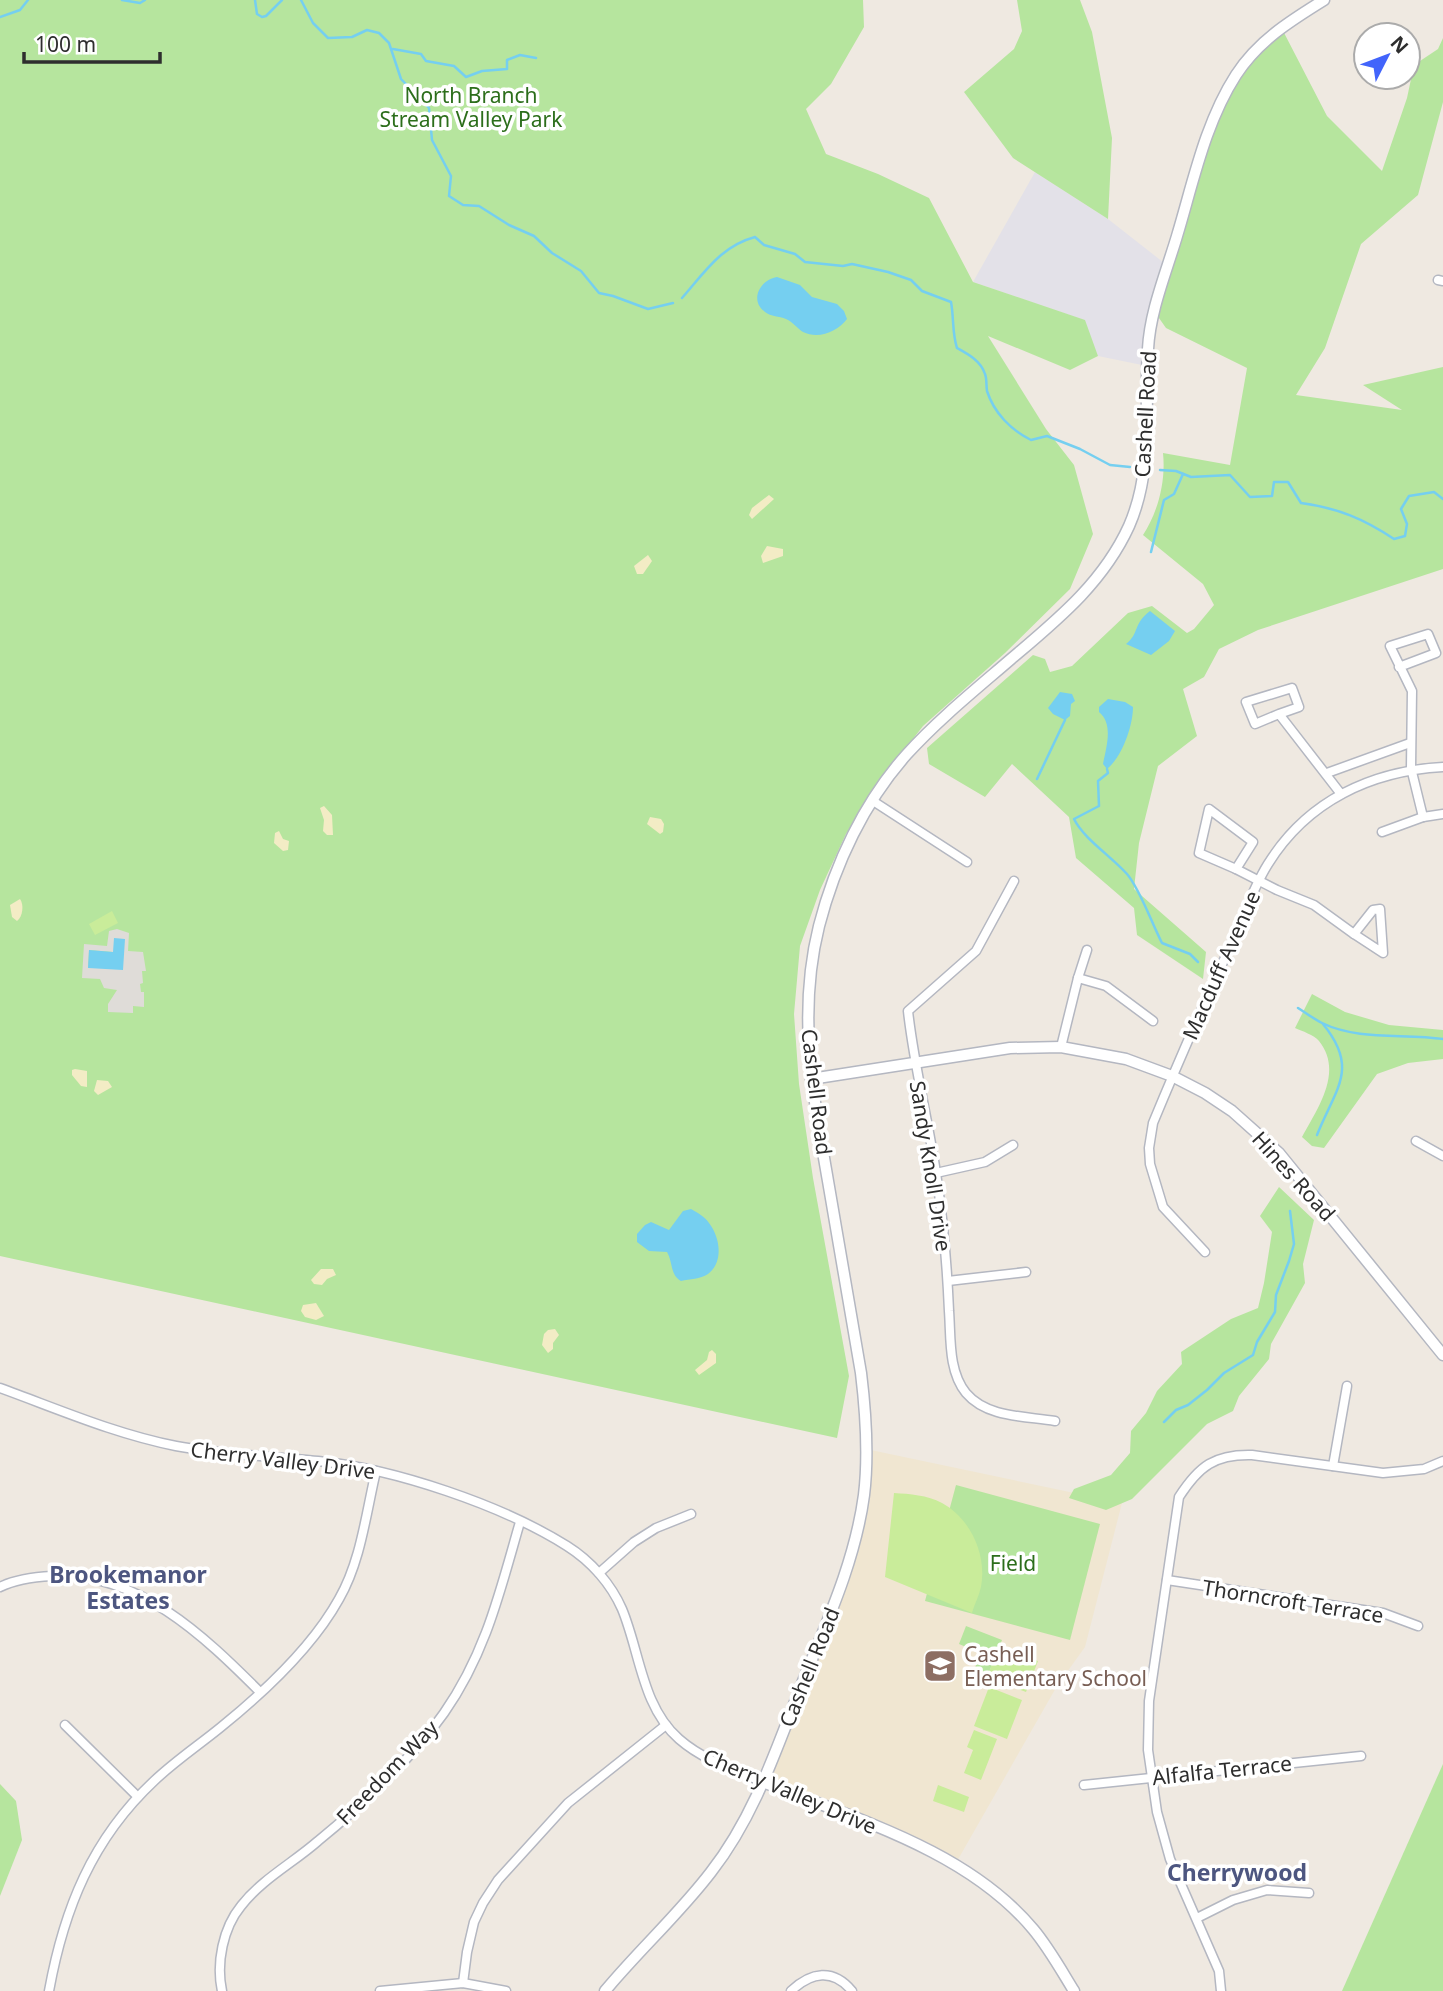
<svg xmlns="http://www.w3.org/2000/svg" width="1443" height="1991" viewBox="0 0 1443 1991" font-family="'Noto Sans',sans-serif">
  <rect width="100%" height="100%" fill="#efe9e1"/>
  <polygon fill="#e3e1e8" points="1035,172 1108,219 1168,266 1154,311 1147,366 1098,356 1084,320 973,282"/>
  <polygon fill="#f0e6d1" points="866,1449 1122,1503 1085,1647 1057,1686 956,1863 763,1782 852,1553"/>
  <g fill="#b6e59e">
    <polygon points="0,0 863,0 864,27 831,84 806,109 826,154 878,174 929,198 973,282 1085,320 1098,356 1070,370 988,336 1046,429 1074,465 1093,534 1070,589 1005,653 923,726 874,789 846,834 820,890 800,946 794,1014 799,1084 813,1178 849,1376 837,1438 0,1256"/>
    <polygon points="1017,0 1080,0 1092,32 1112,138 1108,219 1013,158 964,92 1014,49 1022,31"/>
    <path d="M1281 27 1327 116 1382 171 1407 98 1414 65 1438 49 1443 38V102L1418 195 1361 244 1325 348 1296 395 1402 410 1363 385 1443 367V569L1258 630 1219 649 1204 677 1183 689 1197 736 1158 766 1139 843 1134 889 1206 952 1203 979 1137 935 1134 908 1076 858 1069 817 1012 764 985 797 929 764 927 748 1033 655 1045 659 1050 672 1072 666 1128 613 1152 606 1187 633 1194 629 1214 605 1203 584 1143 535C1158 512 1166 481 1163 453L1230 465 1247 368 1166 328 1154 311 1225 94Z"/>
    <path d="M1312 994 1345 1012 1389 1025 1443 1030V1059L1408 1063 1377 1074 1324 1148 1312 1146 1302 1137C1317 1109 1344 1072 1319 1041 1314 1035 1302 1031 1295 1028Z"/>
    <polygon points="1279,1187 1314,1220 1303,1264 1305,1283 1271,1344 1269,1359 1239,1396 1233,1411 1207,1424 1132,1499 1106,1510 1069,1498 1074,1489 1111,1475 1130,1453 1131,1431 1146,1413 1157,1391 1182,1364 1181,1352 1231,1319 1258,1308 1264,1283 1272,1232 1260,1216"/>
    <polygon points="956,1485 1100,1524 1070,1640 925,1601"/>
    <polygon points="966,1626 1002,1640 987,1677 974,1671 980,1653 959,1644"/>
    <polygon points="1443,1764 1443,1991 1342,1991"/>
    <polygon points="0,1784 16,1801 22,1840 0,1896"/>
  </g>
  <g fill="#f3ecc5">
    <polygon points="769,495 774,499 752,519 749,515 752,508"/>
    <polygon points="767,546 783,549 783,556 763,563 761,556"/>
    <polygon points="648,555 652,561 643,574 637,574 634,566"/>
    <polygon points="324,806 332,815 333,835 327,835 323,831 324,820 320,808"/>
    <polygon points="650,817 661,819 664,824 663,832 660,834 647,824"/>
    <polygon points="279,831 283,839 289,841 288,850 283,851 274,843 275,833"/>
    <path d="M20 899C24 904 23 917 17 921L12 917 10 905Z"/>
    <polygon points="75,1069 87,1071 87,1087 81,1086 72,1075 72,1070"/>
    <polygon points="97,1080 108,1081 112,1087 98,1095 94,1091"/>
    <polygon points="321,1269 333,1269 336,1275 327,1279 322,1285 314,1284 311,1280"/>
    <polygon points="316,1303 324,1316 316,1320 305,1317 301,1311 303,1305"/>
    <polygon points="555,1329 559,1335 553,1343 553,1349 548,1353 542,1345 544,1334 548,1330"/>
    <polygon points="712,1350 716,1354 716,1363 699,1375 695,1370 707,1360 709,1352"/>
  </g>
  <g fill="#c9ec9a">
    <polygon points="112,911 118,923 95,935 89,924"/>
    <path d="M894 1493C910 1494 927 1495 942 1503 971 1519 987 1555 981 1587 979 1596 974 1605 972 1613L885 1577Z"/>
    <polygon points="999,1646 1038,1661 1026,1692 987,1677"/>
    <polygon points="989,1687 1022,1700 1007,1739 974,1726"/>
    <polygon points="974,1730 997,1739 981,1780 964,1773 973,1750 967,1747"/>
    <polygon points="938,1785 969,1797 964,1812 933,1801"/>
  </g>
  <path fill="#dfdcd8" fill-rule="evenodd" d="M117 929 129 933 128 951 143 952 146 971H142L143 983 140 984 141 992H144V1007L133 1006V1013L108 1012V1004L117 990 104 988 100 979 82 978 84 944 107 946 109 931ZM89 950 113 952 88 968Z"/>
  <g fill="#75cff0">
    <path d="M777 277 800 285 812 297 837 304 844 311 847 319C838 331 819 340 803 332 797 328 793 322 786 319 779 316 771 317 765 312 749 300 760 280 777 277Z"/>
    <path d="M1150 611 1175 631 1169 641 1151 655 1126 644C1140 633 1132 625 1150 611Z"/>
    <polygon points="1060,692 1072,694 1075,701 1071,704 1070,716 1065,720 1053,714 1048,708"/>
    <path d="M1108 699 1125 702 1133 707C1133 726 1122 757 1107 769L1103 764C1106 748 1114 724 1099 712V707Z"/>
    <polygon points="114,938 125,939 123,970 88,968 89,950 113,952"/>
    <path d="M691 1209C698 1213 705 1217 709 1223 720 1237 724 1262 708 1274 700 1279 690 1279 681 1281 670 1275 673 1262 667 1252L649 1251 637 1242V1234L645 1225 651 1222 669 1230 683 1211Z"/>
  </g>
  <g fill="none" stroke-linecap="round" stroke-linejoin="round">
    <g stroke="#75cff0" stroke-width="2.5">
      <polyline points="122,0 140,3 145,0"/>
      <polyline points="255,0 257,14 262,17 266,16 282,0"/>
      <polyline points="301,0 313,23 328,38 352,37 367,30 379,33 389,43 401,79 429,108 432,140 451,176 449,196 463,205 479,206 509,225 534,236 552,253 581,271 599,293 613,296 648,309 673,303"/>
      <polyline points="0,17 20,10 28,0"/>
      <polyline points="393,49 421,54 426,61 454,66 466,77 482,71 507,69 507,60 520,55 536,58"/>
      <path d="M682 298C704 273 721 246 755 237L764 245 795 254 805 262 843 266 852 264 888 272 911 280 922 291 951 302C954 318 952 333 957 348 968 354 981 361 985 374 987 379 986 385 987 391 994 413 1011 430 1031 440L1047 436 1080 449 1110 465 1130 467"/>
      <path d="M1160 470 1176 471 1191 477 1230 475 1250 497 1272 496 1274 482H1288L1301 503C1338 508 1364 519 1394 539L1405 536 1407 524 1401 509 1409 496 1434 492 1443 499"/>
      <polyline points="1151,552 1164,500 1174,494 1183,474"/>
      <path d="M1107 769 1108 773 1098 781 1099 806 1074 819C1084 839 1111 856 1127 874 1140 889 1152 924 1162 943L1190 954 1198 962"/>
      <polyline points="1037,779 1065,720"/>
      <path d="M1298 1008C1306 1013 1314 1019 1322 1023 1359 1041 1404 1033 1443 1039"/>
      <path d="M1317 1135C1335 1089 1360 1069 1323 1024"/>
      <polyline points="1164,1422 1176,1410 1188,1405 1207,1390 1224,1373 1253,1355 1257,1342 1275,1312 1276,1295 1289,1261 1294,1244 1290,1211"/>
    </g>
    <defs>
      <g id="minor">
        <polyline points="1438,280 1443,281"/>
        <polyline points="1399,667 1436,653 1428,634 1390,646 1412,691 1411,768 1423,817 1443,814"/>
        <polyline points="1279,714 1255,724 1246,702 1292,688 1299,707 1279,714 1341,794"/>
        <polyline points="1327,773 1410,743"/>
        <polyline points="873,801 967,862"/>
        <polygon points="1209,809 1253,842 1236,869 1199,853"/>
        <polyline points="1382,832 1423,817"/>
        <polyline points="1236,869 1277,890 1314,905 1354,934"/>
        <path d="M1014 881 976 951 908 1011C914 1066 928 1119 936 1173 943 1218 947 1265 949 1311 951 1337 948 1371 966 1393 987 1418 1026 1416 1055 1421"/>
        <polygon points="1380,909 1383,953 1354,934 1373,910"/>
        <polyline points="1078,978 1087,950"/>
        <polyline points="1061,1047 1078,978 1106,986 1153,1021"/>
        <polyline points="1416,1141 1443,1156"/>
        <polyline points="936,1173 985,1162 1013,1145"/>
        <path d="M1205 1252 1163 1207 1150 1164 1149 1148 1153 1123C1177 1065 1202 1008 1228 951 1242 922 1251 891 1268 864 1307 801 1371 771 1443 767"/>
        <polyline points="948,1281 1026,1272"/>
        <path d="M0 1388C58 1409 115 1434 176 1446 223 1455 271 1456 318 1461 395 1469 502 1505 567 1546 591 1561 611 1584 622 1609 640 1652 642 1707 679 1739 703 1760 734 1770 763 1782"/>
        <polyline points="1333,1466 1347,1386"/>
        <polyline points="599,1573 634,1542 656,1528 691,1514"/>
        <polyline points="1167,1580 1383,1613 1418,1626"/>
        <path d="M0 1587C16 1579 34 1577 52 1576 137 1571 204 1636 260 1692"/>
        <polyline points="65,1725 138,1797"/>
        <polyline points="1084,1785 1361,1756"/>
        <polyline points="1197,1918 1233,1900 1267,1890 1309,1893"/>
        <polyline points="463,1983 467,1952 474,1922 483,1903 498,1880 568,1803 666,1725"/>
        <path d="M49 1991C64 1909 92 1839 154 1781 175 1761 199 1745 221 1727 263 1693 313 1646 339 1599 361 1561 366 1513 376 1471"/>
        <path d="M222 1991C216 1963 223 1928 241 1906 262 1879 293 1863 318 1841 361 1806 412 1758 444 1713 486 1653 500 1591 520 1522"/>
        <polyline points="380,1991 463,1983 506,1991"/>
        <path d="M791 1991C811 1972 833 1968 852 1991"/>
        <path d="M1221 1991 1219 1971 1170 1859 1157 1812 1148 1750 1149 1701 1179 1497C1199 1466 1215 1454 1252 1455L1383 1473 1424 1469 1443 1461"/>
      </g>
      <g id="tertiary">
        <polyline points="811,1079 1010,1048 1061,1047 1126,1059 1172,1076 1205,1093 1232,1111 1279,1153 1443,1355"/>
        <path d="M763 1782C855 1819 967 1850 1033 1929 1049 1948 1061 1970 1074 1991"/>
        <path d="M605 1991C639 1950 679 1914 711 1872 754 1817 776 1750 801 1686 826 1624 855 1562 864 1495 869 1454 866 1414 861 1373 850 1309 839 1245 828 1181 813 1094 797 1014 819 926 835 864 864 802 907 754 939 719 975 690 1011 659 1057 620 1103 583 1129 526 1154 469 1144 409 1148 349 1150 311 1166 273 1177 236 1193 183 1205 123 1236 75 1258 41 1290 21 1324 0"/>
      </g>
    </defs>
    <use href="#minor" stroke="#b4b7c1" stroke-width="11"/>
    <use href="#tertiary" stroke="#b4b7c1" stroke-width="13"/>
    <use href="#minor" stroke="#fff" stroke-width="8"/>
    <use href="#tertiary" stroke="#fff" stroke-width="10"/>
  </g>
  <defs>
    <symbol id="school-square" viewBox="-11 -11 22 22"><rect x="-9" y="-9" width="18" height="18" rx="4" fill="#8d6e63" stroke="#fff"/><path d="M0-5L7-2L0 1L-7-2ZM-4 1L0 2.5L4 1V4Q0 6-4 4Z" fill="#fff"/></symbol>
  </defs>
  <g fill-rule="evenodd">
    <use href="#school-square" x="921" y="1647" width="38" height="38"/>
  </g>
  <g text-anchor="middle" dominant-baseline="central" stroke-width="7" stroke-linejoin="round" paint-order="stroke">
    <g font-size="21" fill="#2c6e1b" stroke="#fff">
      <text x="471" y="95">North Branch<tspan x="471" dy="24">Stream Valley Park</tspan></text>
      <text x="1013" y="1563">Field</text>
    </g>
    <g font-size="21" fill="#2e2e2e" stroke="#fff">
      <text transform="translate(1145 414) rotate(-87)">Cashell Road</text>
      <text transform="translate(1221 965) rotate(-66)">Macduff Avenue</text>
      <text transform="translate(817 1092) rotate(83)">Cashell Road</text>
      <text transform="translate(931 1166) rotate(81)">Sandy Knoll Drive</text>
      <text transform="translate(1294 1176) rotate(48)">Hines Road</text>
      <text transform="translate(283 1460) rotate(7)">Cherry Valley Drive</text>
      <text transform="translate(1293 1601) rotate(9)">Thorncroft Terrace</text>
      <text transform="translate(809 1667) rotate(-68)">Cashell Road</text>
      <text transform="translate(1222 1770) rotate(-6)">Alfalfa Terrace</text>
      <text transform="translate(387 1772) rotate(-46)">Freedom Way</text>
      <text transform="translate(790 1791) rotate(23)">Cherry Valley Drive</text>
    </g>
    <g font-size="21" fill="#785e54" stroke="#fff" text-anchor="start">
      <text x="964" y="1654">Cashell<tspan x="964" dy="24">Elementary School</tspan></text>
    </g>
    <g font-size="23" font-weight="bold" fill="#4d5680" stroke="#fff">
      <text x="128" y="1574">Brookemanor<tspan x="128" dy="26">Estates</tspan></text>
      <text x="1237" y="1872">Cherrywood</text>
    </g>
  </g>
  <g transform="translate(1387 56) rotate(48)"><circle r="33" fill="#ffffff" stroke="#ababab" stroke-width="2"/>
  <path d="M0-5L12 26L0 18L-12 26Z" fill="#4264fb"/>
  <text y="-10" font-size="19" font-weight="bold" text-anchor="middle" fill="#2e2e2e">N</text>
  </g>
  <path d="M24 52v10h136v-10" fill="none" stroke="#2e2e2e" stroke-width="3.5"/>
  <text x="35" y="52" font-size="21" fill="#2e2e2e" stroke="#ffffff" stroke-width="5" paint-order="stroke">100 m</text>
</svg>
